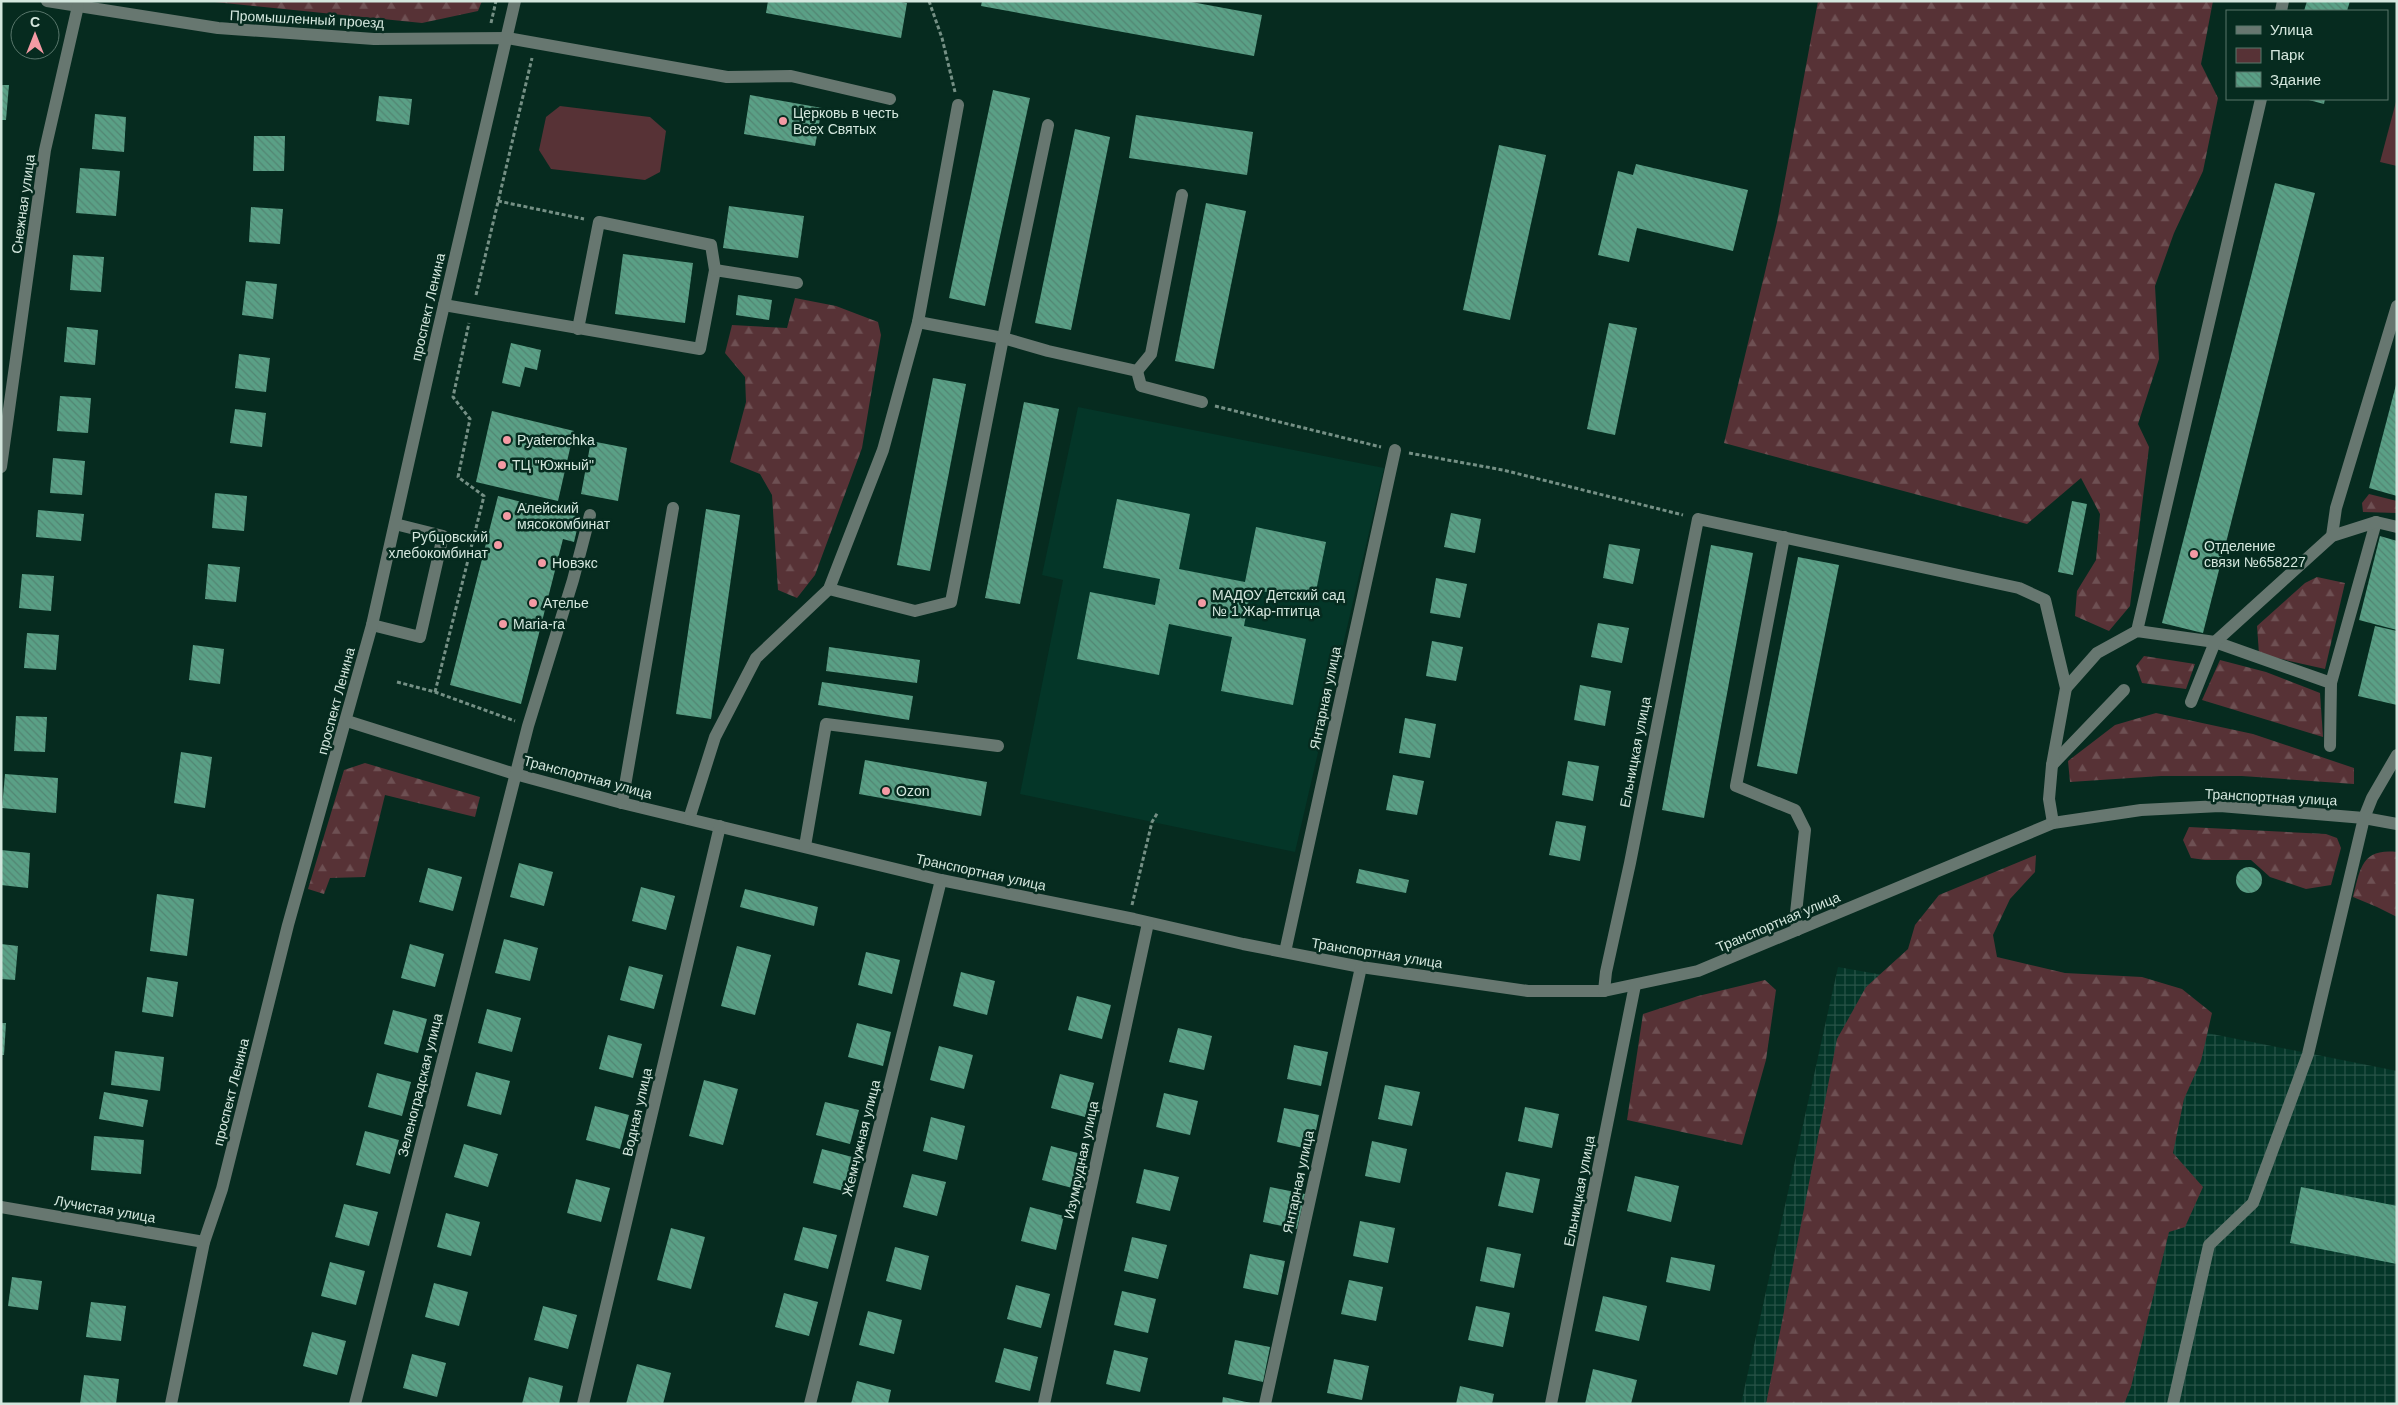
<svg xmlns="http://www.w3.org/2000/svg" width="2398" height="1405" viewBox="0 0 2398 1405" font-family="Arial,sans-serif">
  <defs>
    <pattern id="industrial-grid" width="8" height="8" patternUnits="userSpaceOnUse" patternTransform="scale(1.25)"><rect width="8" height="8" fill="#043628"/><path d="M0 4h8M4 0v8" fill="none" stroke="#285347"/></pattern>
    <pattern id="forest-firs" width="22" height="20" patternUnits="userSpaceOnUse" patternTransform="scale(1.25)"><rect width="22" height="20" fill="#573236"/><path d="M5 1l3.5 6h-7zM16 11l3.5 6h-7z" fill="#6e5053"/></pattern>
    <pattern id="building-back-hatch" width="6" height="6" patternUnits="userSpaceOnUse" patternTransform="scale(1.25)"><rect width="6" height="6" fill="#5aa086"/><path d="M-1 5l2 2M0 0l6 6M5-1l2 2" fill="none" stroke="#528572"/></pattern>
  </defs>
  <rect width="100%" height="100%" fill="#062b1f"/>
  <polygon fill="#043628" points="1078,407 1384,468 1295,852 1020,794 1063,580 1042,575"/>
  <polygon fill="url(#industrial-grid)" points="1838,967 2192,1030 2397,1071 2397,1404 1741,1404"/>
  <g fill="url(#forest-firs)">
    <polygon points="205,1 482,1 478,11 422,23"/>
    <polygon points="1818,1 2213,1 2201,64 2218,98 2203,171 2174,233 2155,286 2159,359 2138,424 2149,447 2130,606 2109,631 2075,616 2077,591 2096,560 2100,514 2081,478 2027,524 1724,443 1777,222"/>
    <polygon points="795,298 836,306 878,322 881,335 862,448 815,575 797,598 778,590 772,495 760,474 730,462 746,402 745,377 725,353 732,325 787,328"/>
    <polygon points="2369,494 2397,501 2397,513 2363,512 2362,503"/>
    <polygon points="2317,577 2345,583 2325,669 2259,654 2257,626 2305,583"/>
    <polygon points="2144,656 2195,664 2186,689 2142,683 2136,666"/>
    <polygon points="2220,660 2266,672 2320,693 2323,737 2202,700"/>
    <polygon points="2156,713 2253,734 2354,768 2354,784 2242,776 2161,776 2070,782 2068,761 2115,725"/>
    <polygon points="365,763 480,797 475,817 385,795 365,877 330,878 324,894 308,889 344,770"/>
    <polygon points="2189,827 2326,834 2337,838 2341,848 2331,885 2306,889 2270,877 2251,860 2205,860 2191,858 2183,840"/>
    <path d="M2397 852V917L2377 907 2353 897C2360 870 2361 848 2397 852Z"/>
    <polygon points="2036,855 2035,872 2010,899 1993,935 1997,957 2065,973 2142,977 2182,989 2212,1013 2201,1061 2184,1099 2173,1153 2203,1187 2185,1227 2169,1232 2131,1387 2124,1404 1766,1404 1837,1039 1866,987 1908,949 1915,925 1939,895"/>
    <polygon points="1765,980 1776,990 1766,1060 1742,1145 1627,1120 1643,1014 1698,996"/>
  </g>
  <g fill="#573236">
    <polygon points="2397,98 2397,166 2380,162"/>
    <polygon points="560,106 650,117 666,131 660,172 645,180 551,169 539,150 546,117"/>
  </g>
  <g fill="url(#building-back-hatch)">
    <polygon points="768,1 896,1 907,3 901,38 766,13"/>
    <polygon points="982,1 1186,1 1262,15 1254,56 981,6"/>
    <polygon points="2307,1 2350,1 2347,11 2304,11"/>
    <polygon points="1,85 9,85 6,120 1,120"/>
    <polygon points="993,90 1030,98 985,306 949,298"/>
    <polygon points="750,95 822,108 815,146 744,134"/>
    <polygon points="379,96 412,99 409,125 376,121"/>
    <polygon points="2305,99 2325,99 2324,104"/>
    <polygon points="95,114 126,117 124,152 92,149"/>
    <polygon points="1136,115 1253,132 1247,175 1129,158"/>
    <polygon points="1075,129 1110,137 1071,330 1035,323"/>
    <polygon points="254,136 285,136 284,171 253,171"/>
    <polygon points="1499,145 1546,155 1510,320 1463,310"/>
    <polygon points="1636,164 1748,190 1733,251 1637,228 1629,262 1598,255 1618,171 1633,175"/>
    <polygon points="80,168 120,171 116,216 76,213"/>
    <polygon points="2275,183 2315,193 2203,633 2162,623"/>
    <polygon points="1206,203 1246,211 1214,369 1175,361"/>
    <polygon points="729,206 804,216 798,258 723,248"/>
    <polygon points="251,207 283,209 280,244 249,242"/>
    <polygon points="623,254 693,263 685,323 615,314"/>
    <polygon points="73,255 104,257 101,292 70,290"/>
    <polygon points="246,281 277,284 273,319 242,315"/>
    <polygon points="738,295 772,300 769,320 736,315"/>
    <polygon points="1609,323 1637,328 1615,435 1587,429"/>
    <polygon points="67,327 98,330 95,365 64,362"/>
    <polygon points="511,343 541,350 537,370 525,367 520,387 502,383"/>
    <polygon points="239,354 270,358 266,392 235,388"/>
    <polygon points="933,378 966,384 930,571 897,565"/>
    <polygon points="2397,381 2397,496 2369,488"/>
    <polygon points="60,396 91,398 88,433 57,431"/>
    <polygon points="1024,402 1059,409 1020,604 985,598"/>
    <polygon points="235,409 266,413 262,447 230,443"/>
    <polygon points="492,411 574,431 558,501 476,482"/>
    <polygon points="591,441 627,448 618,501 581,494"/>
    <polygon points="53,458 85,461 82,495 50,493"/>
    <polygon points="215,493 247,496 244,531 212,528"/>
    <polygon points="498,496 580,517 574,542 563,539 521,704 450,685"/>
    <polygon points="1117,499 1190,514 1179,569 1245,582 1256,527 1326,542 1314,601 1251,589 1244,626 1306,639 1293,705 1221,691 1232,637 1169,624 1159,675 1077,659 1090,592 1155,605 1160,579 1103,568"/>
    <polygon points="2072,501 2087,504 2073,575 2058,572"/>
    <polygon points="706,509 740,515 711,719 676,714"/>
    <polygon points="38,510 84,514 81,541 36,537"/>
    <polygon points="1451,513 1481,519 1475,553 1444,547"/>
    <polygon points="2380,536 2397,541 2397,630 2359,620"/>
    <polygon points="1609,544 1640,549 1633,584 1603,578"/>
    <polygon points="1711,545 1753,553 1704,818 1662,810"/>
    <polygon points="1798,557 1839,565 1797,774 1757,766"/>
    <polygon points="208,564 240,567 236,602 205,599"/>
    <polygon points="22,574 54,576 51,611 19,608"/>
    <polygon points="1436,578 1467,584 1460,618 1430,613"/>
    <polygon points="1598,623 1629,628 1622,663 1591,657"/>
    <polygon points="2375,626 2397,631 2397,705 2358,696"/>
    <polygon points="27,633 59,635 56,670 24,668"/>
    <polygon points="1432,641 1463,647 1456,681 1426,676"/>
    <polygon points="193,645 224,649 220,684 189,680"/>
    <polygon points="829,647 920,660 917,683 826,671"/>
    <polygon points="822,682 913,696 909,720 818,705"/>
    <polygon points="1580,685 1611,691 1605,726 1574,720"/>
    <polygon points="16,716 47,717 45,752 14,751"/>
    <polygon points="1405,718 1436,724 1430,758 1399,753"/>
    <polygon points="181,752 212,757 205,808 174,803"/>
    <polygon points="865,760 987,782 981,816 859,794"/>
    <polygon points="1568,761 1599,766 1593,801 1562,795"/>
    <polygon points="5,774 58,778 56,813 2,808"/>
    <polygon points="1393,775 1424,781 1417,815 1386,810"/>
    <polygon points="1556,821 1586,826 1580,861 1549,855"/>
    <polygon points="1,850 30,853 28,888 1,885"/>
    <polygon points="519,863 553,872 544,906 510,897"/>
    <circle cx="2249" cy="880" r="13"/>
    <polygon points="428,868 462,877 453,911 419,902"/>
    <polygon points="1359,869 1409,880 1406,893 1356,883"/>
    <polygon points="641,887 675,896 666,930 632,921"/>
    <polygon points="745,889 818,907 814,926 740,907"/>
    <polygon points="157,894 194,899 187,956 150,951"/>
    <polygon points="504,939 538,948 530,981 495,973"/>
    <polygon points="1,944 18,946 15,980 1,979"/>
    <polygon points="410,944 444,954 435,987 401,978"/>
    <polygon points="737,946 771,955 755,1015 721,1006"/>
    <polygon points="866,952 900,960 892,994 858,985"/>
    <polygon points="629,966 663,975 654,1009 620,1000"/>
    <polygon points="961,972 995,981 987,1015 953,1006"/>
    <polygon points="147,977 178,982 173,1017 142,1012"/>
    <polygon points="1077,996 1111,1005 1102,1039 1068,1030"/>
    <polygon points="487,1009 521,1018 512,1052 478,1043"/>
    <polygon points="393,1010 427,1019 418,1053 384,1044"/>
    <polygon points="1,1023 6,1023 4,1055 1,1055"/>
    <polygon points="857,1023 891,1032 883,1066 848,1057"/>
    <polygon points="1178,1028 1212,1036 1204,1070 1169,1062"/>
    <polygon points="608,1035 642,1044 633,1078 599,1069"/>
    <polygon points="1294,1045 1328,1052 1321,1086 1287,1079"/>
    <polygon points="939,1046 973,1055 964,1089 930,1080"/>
    <polygon points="115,1051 164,1057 160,1091 111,1085"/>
    <polygon points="476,1072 510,1081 501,1115 467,1106"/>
    <polygon points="377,1073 411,1082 402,1116 368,1107"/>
    <polygon points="1060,1074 1094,1083 1085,1117 1051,1108"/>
    <polygon points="704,1080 738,1089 723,1145 689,1136"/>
    <polygon points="1385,1085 1420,1092 1412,1126 1378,1119"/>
    <polygon points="104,1092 148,1100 143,1127 99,1119"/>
    <polygon points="1164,1093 1198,1101 1190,1135 1156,1127"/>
    <polygon points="825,1102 859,1110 850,1144 816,1135"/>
    <polygon points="595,1106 629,1115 620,1149 586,1140"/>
    <polygon points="1525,1107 1559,1114 1552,1148 1518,1141"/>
    <polygon points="1284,1108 1319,1115 1312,1150 1277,1142"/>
    <polygon points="931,1117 965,1126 957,1160 923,1151"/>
    <polygon points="365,1131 399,1140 390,1174 356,1165"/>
    <polygon points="94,1136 144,1140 141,1174 91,1170"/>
    <polygon points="1372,1141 1407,1149 1400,1183 1365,1176"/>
    <polygon points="464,1144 498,1154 488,1187 454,1177"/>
    <polygon points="1051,1146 1085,1155 1076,1189 1042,1180"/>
    <polygon points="822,1149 856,1158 847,1192 813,1183"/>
    <polygon points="1144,1169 1179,1177 1170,1211 1136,1203"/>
    <polygon points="1506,1172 1540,1179 1533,1213 1498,1206"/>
    <polygon points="912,1174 946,1182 937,1216 903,1207"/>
    <polygon points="1635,1176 1679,1186 1671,1222 1627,1211"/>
    <polygon points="576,1179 610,1188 601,1222 567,1213"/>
    <polygon points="1270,1187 1305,1194 1297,1229 1263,1222"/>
    <polygon points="2301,1187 2397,1206 2397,1264 2290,1243"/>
    <polygon points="344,1204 378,1212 369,1246 335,1237"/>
    <polygon points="1030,1207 1064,1216 1056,1250 1021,1241"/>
    <polygon points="446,1213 480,1222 471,1256 437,1247"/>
    <polygon points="1360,1221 1395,1228 1388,1263 1353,1256"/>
    <polygon points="803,1227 837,1235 828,1269 794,1260"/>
    <polygon points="671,1228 705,1237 691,1289 657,1280"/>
    <polygon points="1132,1237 1167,1245 1158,1279 1124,1271"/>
    <polygon points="895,1247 929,1256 921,1290 886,1281"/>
    <polygon points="1487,1247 1521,1254 1514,1288 1480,1281"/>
    <polygon points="1250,1254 1285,1261 1278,1295 1243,1288"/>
    <polygon points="1671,1257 1715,1265 1710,1291 1666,1282"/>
    <polygon points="330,1262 365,1271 356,1305 321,1296"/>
    <polygon points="12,1277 42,1281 38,1310 8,1306"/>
    <polygon points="1349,1280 1383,1287 1376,1321 1341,1314"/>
    <polygon points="434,1283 468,1292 459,1326 425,1317"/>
    <polygon points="1016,1285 1050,1294 1041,1328 1007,1319"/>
    <polygon points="1122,1291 1156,1299 1148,1333 1114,1325"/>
    <polygon points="784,1293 818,1302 809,1336 775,1327"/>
    <polygon points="1603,1296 1647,1306 1639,1341 1595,1331"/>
    <polygon points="91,1302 126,1306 121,1341 86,1337"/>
    <polygon points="543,1306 577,1315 568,1349 534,1340"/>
    <polygon points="1476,1306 1510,1313 1503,1347 1468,1340"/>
    <polygon points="868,1311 902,1320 894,1354 859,1345"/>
    <polygon points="312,1332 346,1341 337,1375 303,1366"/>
    <polygon points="1235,1340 1270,1347 1263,1382 1228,1374"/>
    <polygon points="1004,1348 1038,1357 1030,1391 995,1382"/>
    <polygon points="1114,1350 1148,1358 1140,1392 1106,1384"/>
    <polygon points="412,1354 446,1363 437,1397 403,1388"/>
    <polygon points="1334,1359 1369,1366 1362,1400 1327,1393"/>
    <polygon points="637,1364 671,1373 663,1404 626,1404"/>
    <polygon points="1593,1369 1637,1380 1631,1404 1585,1404"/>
    <polygon points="84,1375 119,1379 116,1404 80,1404"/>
    <polygon points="529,1377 563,1386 559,1404 522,1404"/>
    <polygon points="857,1381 891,1390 888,1404 851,1404"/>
    <polygon points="1460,1386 1494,1394 1492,1404 1456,1404"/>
    <polygon points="1223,1397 1251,1403 1251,1404 1222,1404"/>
  </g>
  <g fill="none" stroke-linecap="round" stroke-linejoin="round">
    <g stroke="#759085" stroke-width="3" stroke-dasharray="4 2.5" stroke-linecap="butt">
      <polyline points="929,1 942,38 955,92"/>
      <polyline points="491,23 496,1"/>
      <polyline points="498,201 584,219"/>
      <polyline points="476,295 532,58"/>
      <polyline points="1215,406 1381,447"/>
      <polyline points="1409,453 1503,470 1683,515"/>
      <polyline points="397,682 435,692 515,721"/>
      <polyline points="435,692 484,496 458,477 470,419 453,397 469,323"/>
      <polyline points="1132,905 1152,822 1158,812"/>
    </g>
    <g stroke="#677770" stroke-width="12">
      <polyline points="47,1 218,28 374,39 507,38 727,77 791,76 890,99"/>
      <polyline points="2281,11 2283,1"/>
      <polyline points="444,305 700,349 715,270 797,283"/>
      <polyline points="918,322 1003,338 1048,351 1137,371 1141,386 1202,402"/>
      <polyline points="578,329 599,222 711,245 715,270"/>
      <polyline points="1137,371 1151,354 1182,195"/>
      <polyline points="1,467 45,150 78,6"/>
      <polyline points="2332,536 2336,508 2397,306"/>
      <polyline points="1784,537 1736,786 1795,810 1805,830 1796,913 1797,930"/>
      <polyline points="829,589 915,611 951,602 1003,338 1048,125"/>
      <polyline points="372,625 420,637 443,536 395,524"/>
      <polyline points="2137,631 2261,99"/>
      <polyline points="2331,683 2376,522"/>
      <polyline points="2066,688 2097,653 2137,631 2215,642 2331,683 2330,746"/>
      <polyline points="2191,702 2215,642 2332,536 2376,522 2397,527"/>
      <polyline points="347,721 515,774 622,803 941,880 1134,919 1243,944 1361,967 1528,991 1604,991 1698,971 2053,823 2141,810 2220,806 2364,818 2397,824"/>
      <polyline points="2052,765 2124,690"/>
      <polyline points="622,803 673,508"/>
      <polyline points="689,819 715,737 756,658 829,589 883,450 918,322 958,105"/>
      <polyline points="805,846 826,724 998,746"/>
      <polyline points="1285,952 1395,450"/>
      <polyline points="1604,991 1606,972 1630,863 1698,519 2019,588 2045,600 2066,688 2052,765 2049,799 2053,823"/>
      <polyline points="1,1207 204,1242"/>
      <polyline points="171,1404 204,1242 222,1189 288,925 372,625 437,335 515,1"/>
      <polyline points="355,1404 528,726 573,580 590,515"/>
      <polyline points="583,1404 720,826"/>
      <polyline points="810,1404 941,880"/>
      <polyline points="1044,1404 1148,923"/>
      <polyline points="1265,1404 1361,967"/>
      <polyline points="1551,1404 1635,985"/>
      <polyline points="2173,1404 2209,1245 2253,1203 2308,1054 2364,818 2372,798 2397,755"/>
    </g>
  </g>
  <g fill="#f49aa4" stroke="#062b1f" stroke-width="2">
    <circle cx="783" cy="121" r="5"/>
    <circle cx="507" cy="440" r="5"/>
    <circle cx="502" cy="465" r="5"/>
    <circle cx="507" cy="516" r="5"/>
    <circle cx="498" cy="545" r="5"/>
    <circle cx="2194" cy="554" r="5"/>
    <circle cx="542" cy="563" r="5"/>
    <circle cx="533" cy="603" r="5"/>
    <circle cx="1202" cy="603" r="5"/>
    <circle cx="503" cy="624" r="5"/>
    <circle cx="886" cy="791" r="5"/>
  </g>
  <g text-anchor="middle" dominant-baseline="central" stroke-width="5" stroke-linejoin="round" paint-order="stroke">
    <g font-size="14" fill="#d4e7de" stroke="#062b1f">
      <text transform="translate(307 19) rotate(3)">Промышленный проезд</text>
      <text transform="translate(23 204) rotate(-82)">Снежная улица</text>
      <text transform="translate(428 307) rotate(-77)">проспект Ленина</text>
      <text transform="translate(1325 698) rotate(-78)">Янтарная улица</text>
      <text transform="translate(336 701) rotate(-75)">проспект Ленина</text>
      <text transform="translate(1635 752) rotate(-79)">Ельницкая улица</text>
      <text transform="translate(588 777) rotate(15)">Транспортная улица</text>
      <text transform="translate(2271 797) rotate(3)">Транспортная улица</text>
      <text transform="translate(981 872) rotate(12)">Транспортная улица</text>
      <text transform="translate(1778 922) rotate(-23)">Транспортная улица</text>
      <text transform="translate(1377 953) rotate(9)">Транспортная улица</text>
      <text transform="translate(420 1085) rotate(-76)">Зеленоградская улица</text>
      <text transform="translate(231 1092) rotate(-76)">проспект Ленина</text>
      <text transform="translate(637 1112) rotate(-77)">Водная улица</text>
      <text transform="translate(861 1138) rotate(-76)">Жемчужная улица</text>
      <text transform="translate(1081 1160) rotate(-78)">Изумрудная улица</text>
      <text transform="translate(1298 1182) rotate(-78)">Янтарная улица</text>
      <text transform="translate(1579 1191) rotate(-79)">Ельницкая улица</text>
      <text transform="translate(105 1209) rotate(10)">Лучистая улица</text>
    </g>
    <g font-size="14" fill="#d4e7de" stroke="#062b1f" text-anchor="start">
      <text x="793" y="113">Церковь в честь<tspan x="793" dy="16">Всех Святых</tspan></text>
      <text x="517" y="440">Pyaterochka</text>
      <text x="512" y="465">ТЦ "Южный"</text>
      <text x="517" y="508">Алейский<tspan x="517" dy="16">мясокомбинат</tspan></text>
      <text x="488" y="537" text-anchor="end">Рубцовский<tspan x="488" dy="16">хлебокомбинат</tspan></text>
      <text x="2204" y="546">Отделение<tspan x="2204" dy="16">связи №658227</tspan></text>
      <text x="552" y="563">Новэкс</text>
      <text x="1212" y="595">МАДОУ Детский сад<tspan x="1212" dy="16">№ 1 Жар-птитца</tspan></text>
      <text x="543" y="603">Ателье</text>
      <text x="513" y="624">Maria-ra</text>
      <text x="896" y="791">Ozon</text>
    </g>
  </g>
  <rect width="2398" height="1405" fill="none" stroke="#d4e7de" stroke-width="5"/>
  <rect x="2226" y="10" width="162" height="90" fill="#062b1f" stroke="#58766b"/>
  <rect x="2236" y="26" width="25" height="8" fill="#677770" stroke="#58766b"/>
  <text x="2270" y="35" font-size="15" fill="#d4e7de">Улица</text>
  <rect x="2236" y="48" width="25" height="15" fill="#573236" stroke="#58766b"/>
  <text x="2270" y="60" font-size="15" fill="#d4e7de">Парк</text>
  <rect x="2236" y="72" width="25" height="15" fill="url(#building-back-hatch)" stroke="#58766b"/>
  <text x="2270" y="85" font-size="15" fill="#d4e7de">Здание</text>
  <g transform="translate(35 35)"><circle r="24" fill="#062b1f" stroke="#58766b"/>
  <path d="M0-4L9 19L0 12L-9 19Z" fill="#f49aa4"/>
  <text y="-8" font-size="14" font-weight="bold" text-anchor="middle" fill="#d4e7de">С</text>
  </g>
</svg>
